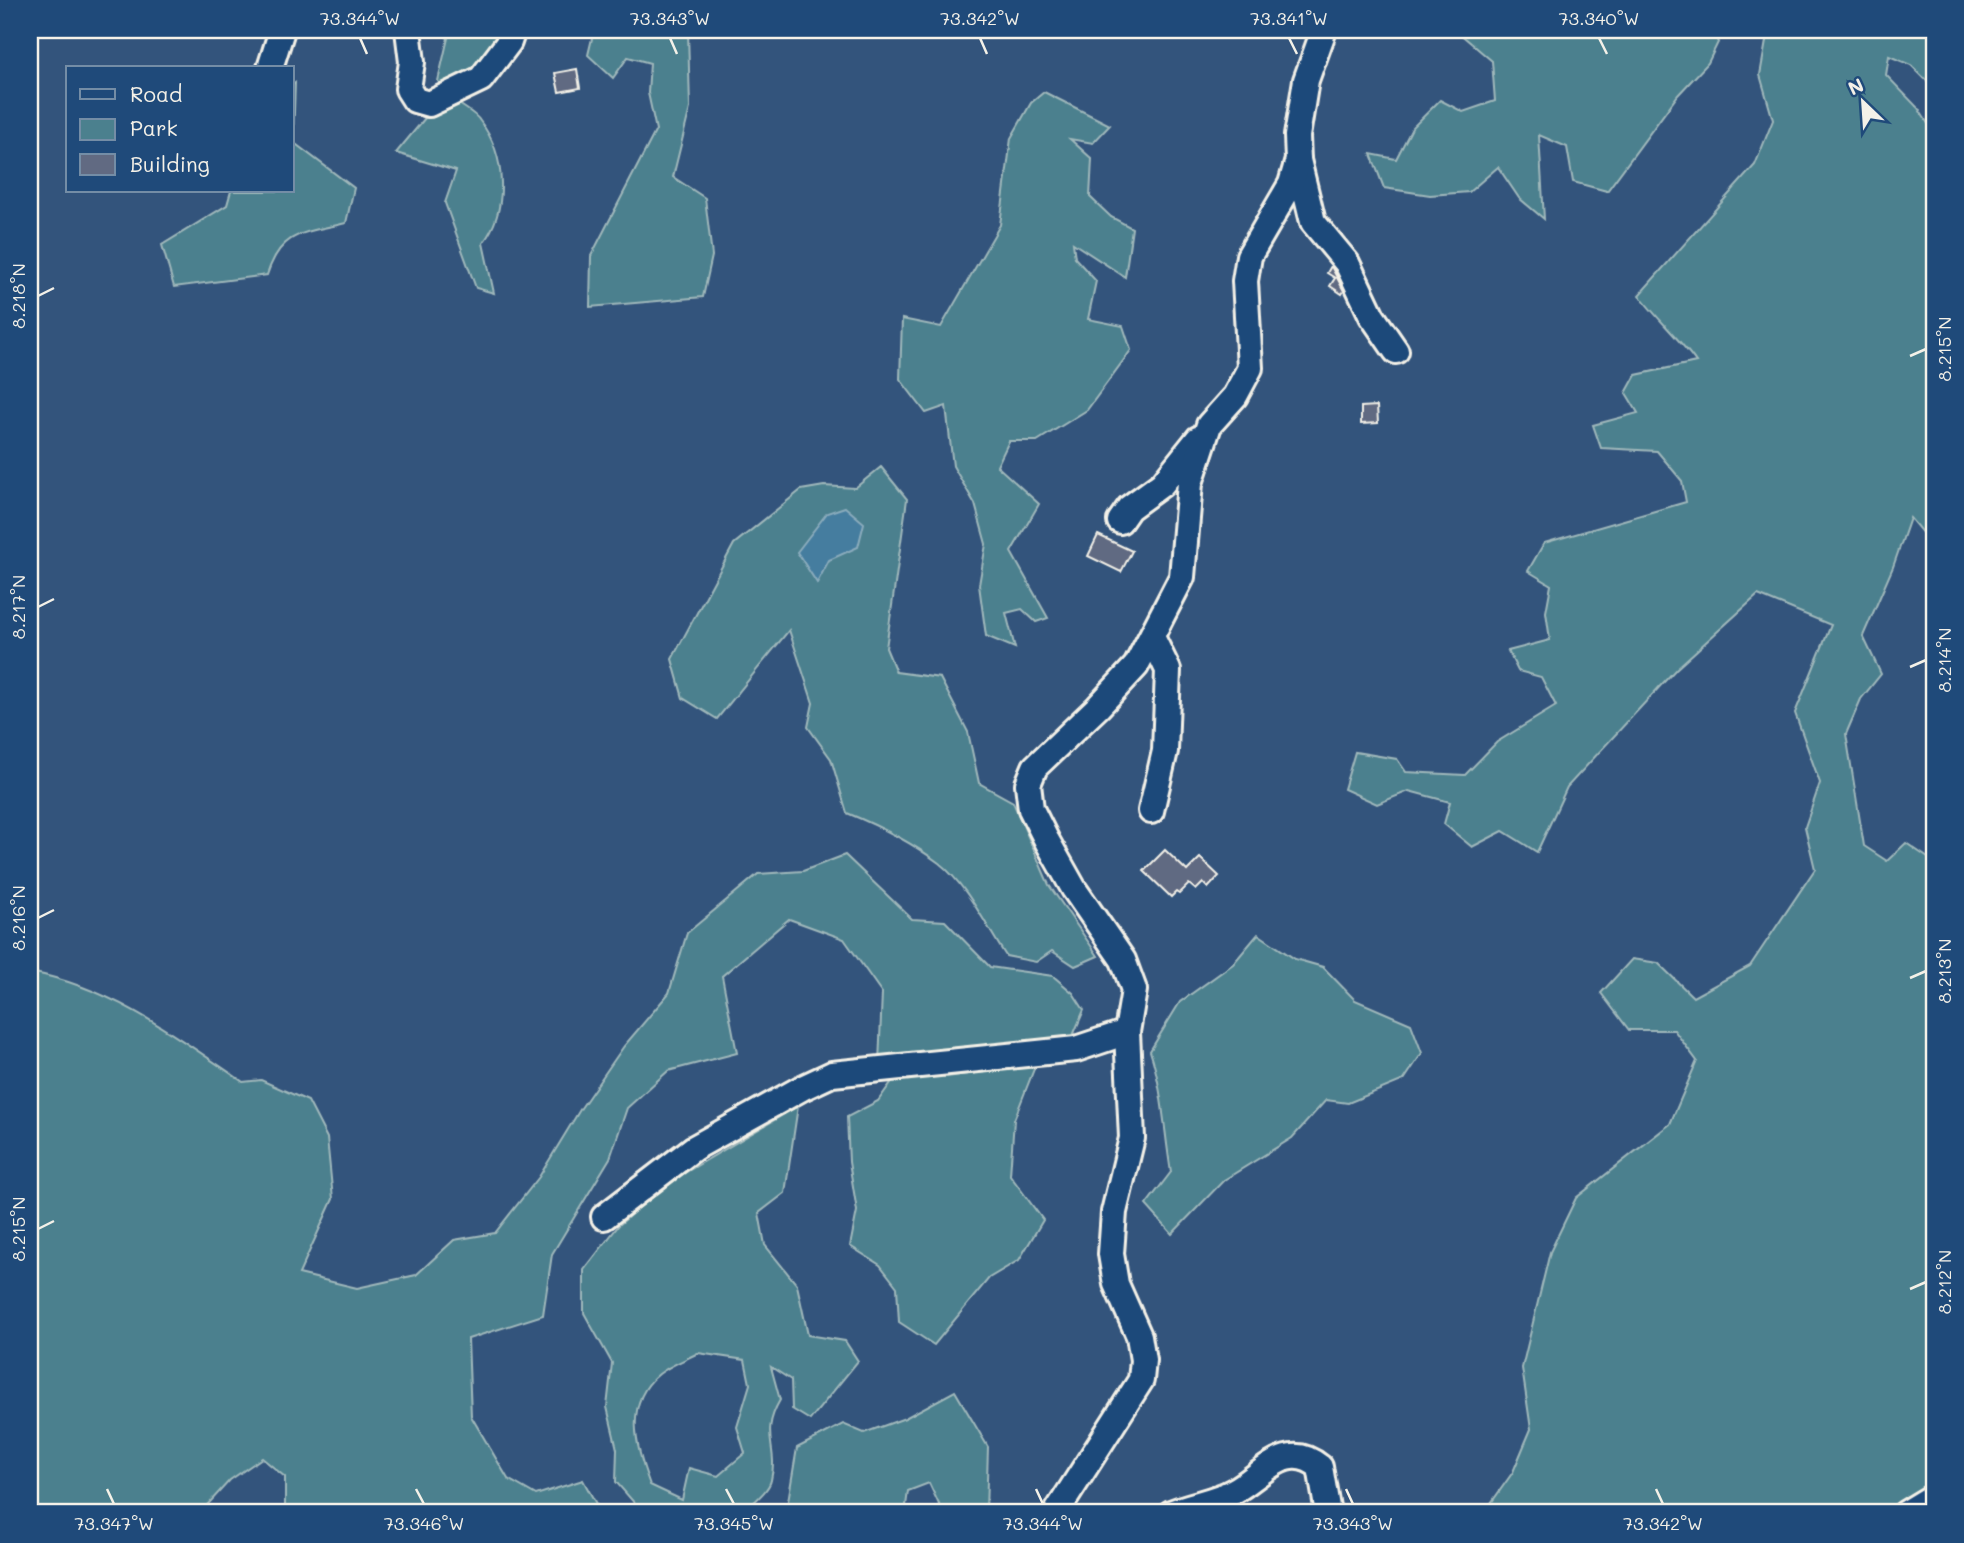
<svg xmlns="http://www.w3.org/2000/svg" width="1964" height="1543" viewBox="0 0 1964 1543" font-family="Mali,sans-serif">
  <rect width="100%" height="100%" fill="#33547c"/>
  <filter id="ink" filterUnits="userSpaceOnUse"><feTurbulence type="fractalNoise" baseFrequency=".0143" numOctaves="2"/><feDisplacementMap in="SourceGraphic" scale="14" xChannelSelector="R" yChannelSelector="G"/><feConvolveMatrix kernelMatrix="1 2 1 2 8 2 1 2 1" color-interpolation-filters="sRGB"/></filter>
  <g filter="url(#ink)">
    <g fill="#4b808e" stroke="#a0b8bb" stroke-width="2" fill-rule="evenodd">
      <polygon points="436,30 502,30 479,80 448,96 438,81 448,38"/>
      <polygon points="594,30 688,30 690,108 673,177 705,198 712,256 703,297 590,307 591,256 656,130 648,93 650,63 628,57 613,78 588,55"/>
      <polygon points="1400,30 1724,30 1708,63 1678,95 1607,191 1573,182 1567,147 1539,135 1544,219 1519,198 1498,167 1469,192 1430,195 1384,188 1371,154 1396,159 1412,128 1440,100 1463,112 1495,101 1492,61 1458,32"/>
      <path d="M1768 30H1934V88L1911 65 1889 56 1886 75 1918 108 1934 133V547L1910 518 1893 567 1863 636 1881 674 1861 699 1846 734 1864 846 1887 861 1906 843 1934 862V1493L1896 1513H1484L1513 1472 1531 1429 1522 1368 1550 1252 1576 1198 1670 1124 1697 1061 1674 1030H1629L1601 993 1632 959 1658 963 1693 997 1750 966 1815 869 1805 827 1820 783 1795 713 1831 625 1758 595 1676 669 1567 787 1537 852 1503 831 1472 847 1444 824 1450 802 1409 791 1377 804 1344 789 1355 752 1397 759 1406 772 1465 775 1497 742 1556 706 1541 677 1518 671 1508 651 1550 640 1546 612 1551 585 1528 571 1544 543 1686 502 1682 481 1657 451 1601 448 1593 425 1638 413 1626 393 1636 375 1696 362C1679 338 1657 319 1639 295L1755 165 1773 120 1760 75Z"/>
      <path d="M295 83 293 142 354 188 346 223C304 233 281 231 267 275L174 287 162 245 227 205 231 191H292V85Z"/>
      <polygon points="1044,92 1110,125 1093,143 1070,139 1092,159 1090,197 1111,217 1132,228 1125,277 1073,243 1075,258 1096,281 1088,319 1123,326 1131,350 1087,410 1037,441 1009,441 997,466 1039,504 1011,552 1048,618 1036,622 1022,609 1006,613 1015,648 986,636 979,585 986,544 975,504 953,466 946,406 926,413 900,379 902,319 941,327 1000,225 1011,138 1031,103"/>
      <path d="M459 104C466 109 476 114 480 121 506 155 509 209 483 243L494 293 476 288 445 203 456 171 396 153 430 112Z"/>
      <path d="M881 467 907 499 886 648 896 672 940 678 968 732 979 783 1013 802 1049 885 1098 956 1075 966 1052 951 1036 962 1006 956C986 926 967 885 939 863 911 842 879 826 847 813L831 759 808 727 813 703 789 630 717 719 683 698 672 659 734 544 801 490 824 486 855 488Z"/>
      <path d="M845 855 912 919 945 921 990 967 1053 976 1073 993 1084 1010 1072 1038 879 1063 882 993 844 939 789 919 722 976 737 1053 668 1071 627 1108 610 1158 552 1254 543 1315 468 1339 471 1416 508 1479 536 1495 583 1480 601 1513H285V1477L262 1458 230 1480 200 1513H30V972C113 988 175 1035 243 1082L261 1080 308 1101 327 1138 333 1199 299 1274 357 1288 416 1275 454 1240 495 1233 539 1177 581 1108 624 1046 669 993 687 933 758 874 803 871Z"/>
      <path d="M1258 934 1295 959 1323 967 1355 1000 1411 1024 1422 1053 1404 1080 1348 1103 1326 1100 1292 1138 1224 1180 1172 1234 1146 1205 1171 1172C1164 1131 1163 1090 1150 1051L1180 1002 1233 964Z"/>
      <polygon points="1036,1064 1014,1120 1010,1175 1043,1220 1019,1260 989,1278 934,1345 899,1322 897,1287 880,1265 850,1246 857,1211 849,1162 847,1117 878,1101 893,1080 910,1070 947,1077"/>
      <path d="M798 1106 785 1193 759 1213 765 1245 797 1285 808 1335 845 1341 858 1361 810 1420 792 1409 791 1380 771 1367 780 1400C759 1436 779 1446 771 1480 769 1491 751 1504 743 1513H643L616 1482 617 1449 607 1407 612 1363 584 1313V1270L619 1225 666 1184ZM698 1353 745 1360 750 1384 737 1427 745 1453 718 1476 689 1468 682 1500 650 1485C636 1448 623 1403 659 1374 670 1365 685 1360 698 1353Z"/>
      <polygon points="955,1391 988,1447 986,1513 943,1513 929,1483 908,1491 905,1513 786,1513 797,1448 843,1424 864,1433 905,1418"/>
    </g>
    <polygon fill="#447d9f" stroke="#8aabbc" stroke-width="2" points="845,507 864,523 858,547 829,560 817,583 797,552 827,513"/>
    <g fill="#616a82" stroke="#f4f1e8" stroke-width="2">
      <polygon points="577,69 580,88 559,92 555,73"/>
      <polygon points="1331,266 1344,291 1342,294 1330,286 1335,278 1327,273"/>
      <polygon points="1377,406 1378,423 1361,424 1361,407"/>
      <polygon points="1098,535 1132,551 1121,572 1088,556"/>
      <polygon points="1165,850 1187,871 1200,858 1219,876 1208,888 1203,883 1196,890 1189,884 1179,894 1176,892 1171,897 1144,871"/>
    </g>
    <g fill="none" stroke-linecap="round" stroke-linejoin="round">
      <defs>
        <g id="minor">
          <polyline points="408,30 412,62 408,89 415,100 429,104 481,79 509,42 513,30"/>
          <polyline points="270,68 282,30"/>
          <polyline points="1298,160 1313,222 1347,263 1372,316 1396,351"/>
          <polyline points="1120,521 1129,508 1162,484 1198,439"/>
          <polyline points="1151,811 1165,751 1168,670 1153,639"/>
          <polyline points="604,1217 694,1148 802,1088 832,1074 1076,1049 1127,1032"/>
          <polyline points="1056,1513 1141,1380 1143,1360 1139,1336 1116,1284 1111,1254 1114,1212 1132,1138 1127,1032 1134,990 1123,960 1074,889 1047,841 1031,809 1028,784 1035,767 1098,707 1136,666 1182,577 1190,483 1209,425 1235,396 1250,368 1245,281 1249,256 1291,184 1298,160 1297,136 1306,80 1324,30"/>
          <path d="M1171 1513C1191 1504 1215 1502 1234 1491 1263 1475 1287 1439 1320 1467L1328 1513"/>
          <polyline points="1906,1513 1934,1496"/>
        </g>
      </defs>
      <use href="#minor" stroke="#f4f1e8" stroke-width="30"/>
      <use href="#minor" stroke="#1f4a7a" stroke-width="24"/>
    </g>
  </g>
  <path fill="none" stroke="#f4f1e8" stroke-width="2.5" d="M360 38 367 54M670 38 677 54M980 38 987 54M1289 38 1297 54M1599 38 1607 54M38 296 54 288M1910 356 1926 349M38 607 54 599M1910 667 1926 660M38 918 54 910M1910 978 1926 971M38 1229 54 1221M1910 1289 1926 1282M107 1489 114 1504M416 1489 424 1504M726 1489 734 1504M1036 1489 1043 1504M1346 1489 1353 1504M1656 1489 1663 1504"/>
  <rect width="1964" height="1543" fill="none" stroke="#1f4a7a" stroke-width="77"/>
  <rect x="66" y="66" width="228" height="126" fill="#1f4a7a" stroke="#748da6" stroke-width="2"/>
  <rect x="80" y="89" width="35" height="10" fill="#1f4a7a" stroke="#748da6" stroke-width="2"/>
  <text x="130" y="102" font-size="21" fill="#f4f1e8">Road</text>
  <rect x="80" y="119" width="35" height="21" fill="#4b808e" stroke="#748da6" stroke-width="2"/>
  <text x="130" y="136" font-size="21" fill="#f4f1e8">Park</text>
  <rect x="80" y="154" width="35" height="21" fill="#616a82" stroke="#748da6" stroke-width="2"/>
  <text x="130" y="172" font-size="21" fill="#f4f1e8">Building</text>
  <g transform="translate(1863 102) rotate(335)" stroke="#1f4a7a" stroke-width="5" paint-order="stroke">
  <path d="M0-5L12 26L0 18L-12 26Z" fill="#f4f1e8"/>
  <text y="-10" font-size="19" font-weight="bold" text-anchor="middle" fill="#f4f1e8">N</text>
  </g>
  <rect x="38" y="38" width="1888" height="1466" fill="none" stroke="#f4f1e8" stroke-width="2.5"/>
  <g font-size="18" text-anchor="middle" fill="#f4f1e8">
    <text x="360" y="25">73.344°W</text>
    <text x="670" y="25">73.343°W</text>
    <text x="980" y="25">73.342°W</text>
    <text x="1289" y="25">73.341°W</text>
    <text x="1599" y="25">73.340°W</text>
    <text transform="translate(19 296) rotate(-90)" y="6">8.218°N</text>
    <text transform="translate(1945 349) rotate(-90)" y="6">8.215°N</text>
    <text transform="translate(19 607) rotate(-90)" y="6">8.217°N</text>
    <text transform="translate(1945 660) rotate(-90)" y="6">8.214°N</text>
    <text transform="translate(19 918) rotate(-90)" y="6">8.216°N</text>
    <text transform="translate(1945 971) rotate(-90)" y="6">8.213°N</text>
    <text transform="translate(19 1229) rotate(-90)" y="6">8.215°N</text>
    <text transform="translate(1945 1282) rotate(-90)" y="6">8.212°N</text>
    <text x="114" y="1530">73.347°W</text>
    <text x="424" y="1530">73.346°W</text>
    <text x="734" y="1530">73.345°W</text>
    <text x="1043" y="1530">73.344°W</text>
    <text x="1353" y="1530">73.343°W</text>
    <text x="1663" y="1530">73.342°W</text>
  </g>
</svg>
